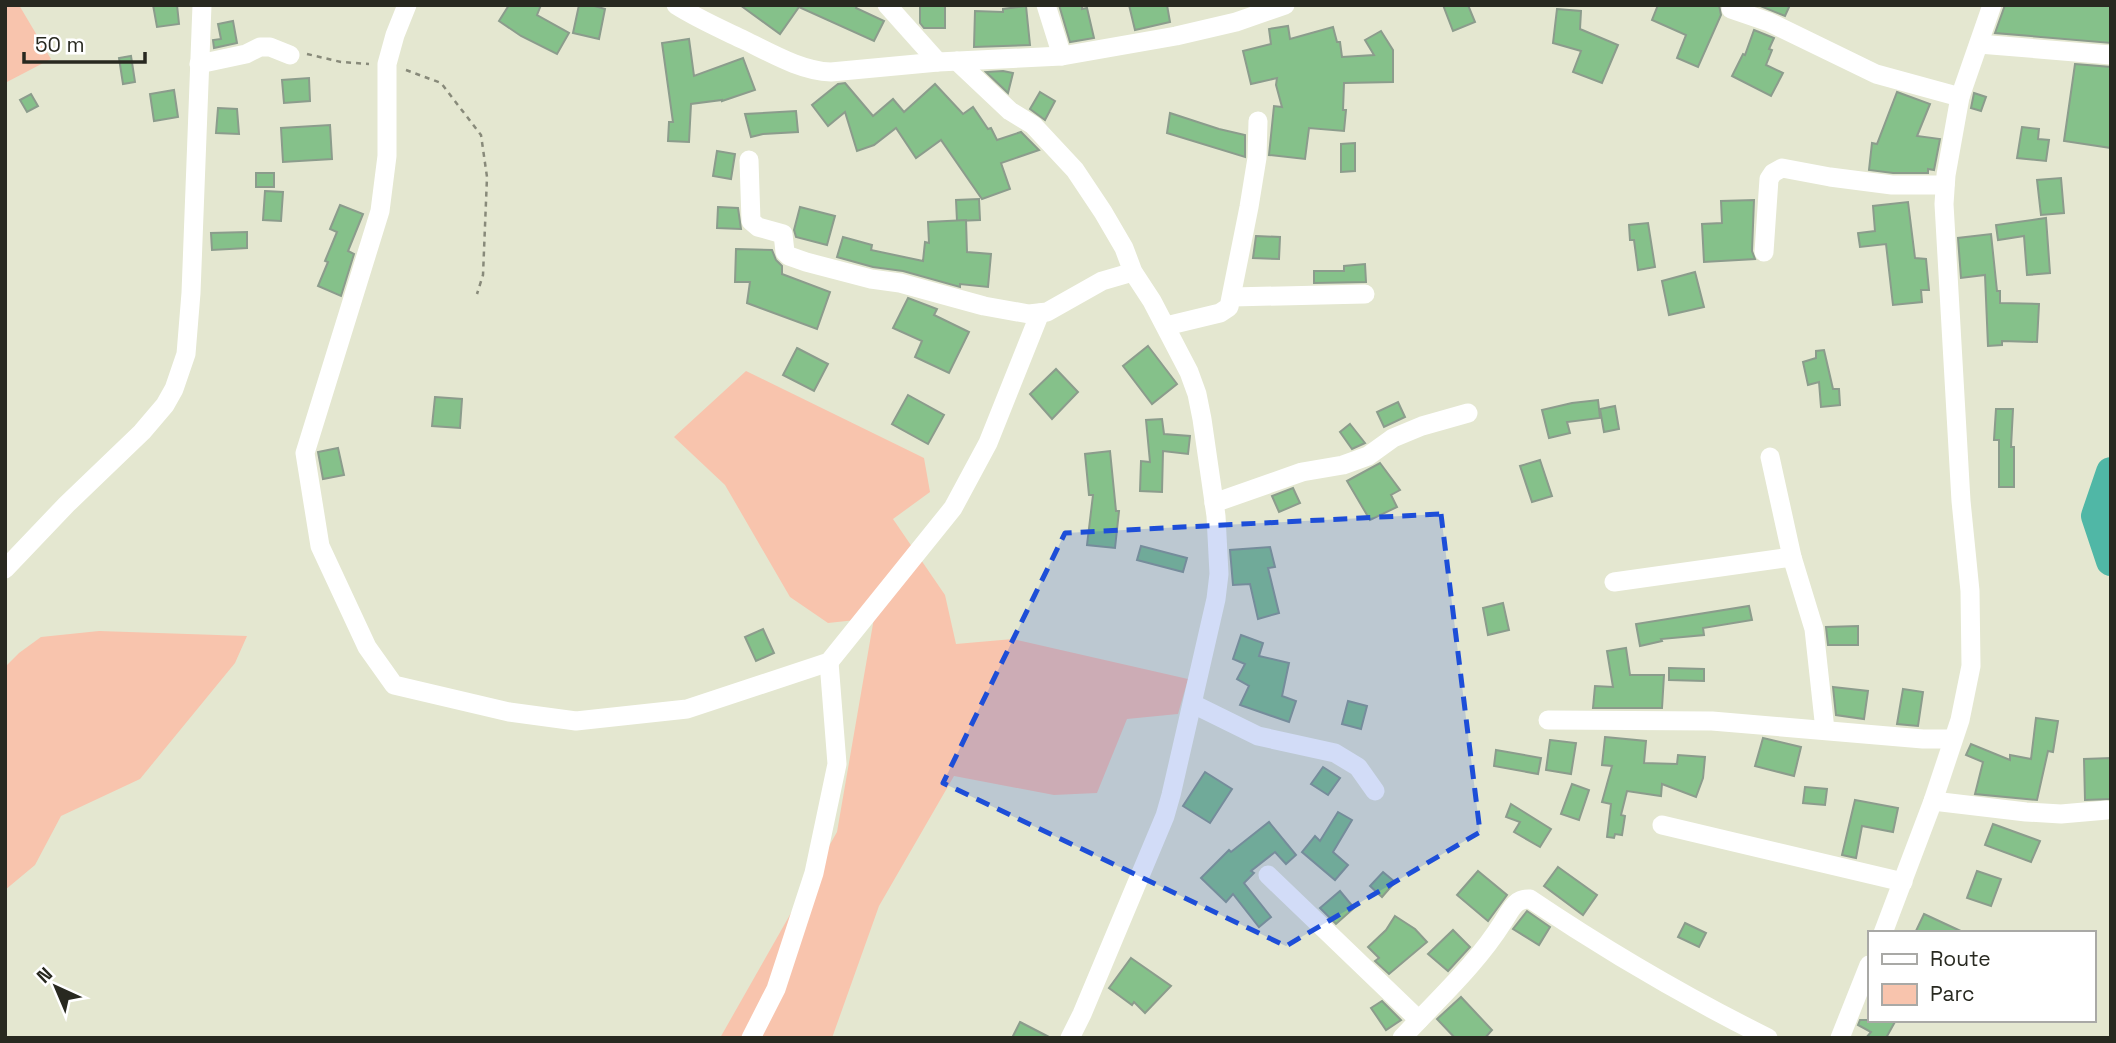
<svg xmlns="http://www.w3.org/2000/svg" width="2116" height="1043" viewBox="0 0 2116 1043" font-family="'Space Grotesk',sans-serif">
  <rect width="100%" height="100%" fill="#e4e7d0"/>
  <g fill="#f8c4ad">
    <polygon points="5,5 19,5 51,59 5,83"/>
    <polygon points="746,371 924,458 930,492 893,519 945,595 956,644 1013,639 1188,679 1178,714 1127,719 1097,793 1054,795 954,776 879,906 832,1038 720,1038 837,832 874,618 828,623 790,597 725,485 674,437"/>
    <polygon points="99,631 247,636 235,663 140,779 61,816 35,865 5,890 5,667 19,653 41,637"/>
  </g>
  <g fill="none" stroke-linecap="round" stroke-linejoin="round">
    <polyline stroke="#50b7a6" stroke-width="30" points="2111,472 2096,516 2111,561"/>
  </g>
  <g fill="#85c18a" stroke="#8b9c8c" stroke-width="2">
    <polygon points="153,5 177,5 179,24 157,27"/>
    <polygon points="509,5 541,5 537,15 569,33 557,54 521,36 499,21"/>
    <polygon points="579,5 591,5 605,9 599,39 573,33"/>
    <polygon points="740,5 857,5 856,8 884,21 874,41 799,7 780,34"/>
    <polygon points="920,5 945,5 945,28 924,28 920,23"/>
    <polygon points="1059,5 1082,5 1082,9 1087,8 1094,38 1070,42"/>
    <polygon points="1129,5 1167,5 1170,22 1135,30"/>
    <polygon points="1443,5 1468,5 1475,22 1453,31"/>
    <polygon points="1658,5 1719,5 1721,15 1698,67 1677,58 1686,35 1652,20"/>
    <polygon points="1758,5 1790,5 1785,16"/>
    <polygon points="2005,5 2111,5 2111,43 1995,33"/>
    <polygon points="1026,6 1030,45 974,47 975,11 1003,12 1003,9"/>
    <polygon points="1557,9 1581,11 1580,29 1618,45 1602,83 1573,72 1581,51 1553,43"/>
    <polygon points="233,21 237,43 214,48 213,40 221,39 218,24"/>
    <polygon points="1288,26 1290,39 1333,27 1337,42 1340,42 1342,57 1374,55 1365,40 1381,31 1393,50 1393,82 1344,83 1343,110 1346,110 1344,131 1309,128 1305,159 1269,155 1274,106 1282,107 1276,85 1277,78 1251,84 1243,51 1271,44 1269,29"/>
    <polygon points="1754,30 1774,38 1769,49 1772,50 1766,65 1783,73 1771,96 1732,76 1743,54 1745,55"/>
    <polygon points="689,39 694,76 743,58 755,90 722,101 722,100 691,104 689,142 668,141 669,122 673,122 662,43"/>
    <polygon points="131,56 135,82 123,84 119,58"/>
    <polygon points="2075,64 2111,67 2111,148 2064,141"/>
    <polygon points="1003,71 1013,73 1008,93 986,72"/>
    <polygon points="309,78 310,101 284,103 282,80"/>
    <polygon points="845,83 873,116 893,99 904,112 935,84 963,114 973,107 988,129 991,128 997,140 1021,132 1039,150 1001,163 1010,189 982,199 941,140 916,158 896,128 874,145 857,151 845,112 828,126 812,105 838,84"/>
    <polygon points="174,90 178,117 154,121 150,94"/>
    <polygon points="1040,92 1055,101 1045,120 1030,109"/>
    <polygon points="1897,92 1930,104 1917,136 1940,139 1934,170 1928,169 1928,173 1893,173 1869,170 1872,143 1877,144"/>
    <polygon points="1974,93 1986,97 1981,111 1971,108"/>
    <polygon points="31,94 38,106 27,112 20,100"/>
    <polygon points="218,108 237,109 239,134 216,133"/>
    <polygon points="796,111 798,132 763,134 751,137 745,114"/>
    <polygon points="1170,113 1219,129 1245,135 1245,157 1167,133"/>
    <polygon points="330,125 332,159 283,162 281,128"/>
    <polygon points="2022,127 2039,129 2038,139 2049,140 2046,161 2017,158"/>
    <polygon points="1355,143 1355,171 1341,172 1341,144"/>
    <polygon points="717,151 735,154 731,179 713,176"/>
    <rect x="256" y="173" width="18" height="14"/>
    <polygon points="2061,178 2064,213 2041,215 2037,180"/>
    <polygon points="265,191 283,192 281,221 263,220"/>
    <polygon points="979,199 980,220 957,221 956,200"/>
    <polygon points="1754,200 1752,251 1755,259 1704,262 1702,224 1722,223 1721,201"/>
    <polygon points="1908,202 1915,258 1926,259 1929,290 1921,290 1922,302 1893,305 1886,244 1860,247 1858,233 1875,231 1873,206"/>
    <polygon points="340,205 363,214 348,251 354,254 341,296 318,286 328,262 325,261 337,232 330,229"/>
    <polygon points="718,207 738,208 741,229 717,228"/>
    <polygon points="800,207 835,216 827,245 796,237 794,230"/>
    <polygon points="2046,218 2050,273 2027,275 2024,236 1998,240 1996,225"/>
    <polygon points="966,220 967,252 991,254 988,287 960,284 960,287 903,271 873,267 837,257 843,237 872,245 871,250 923,261 925,242 929,243 928,222"/>
    <polygon points="1648,223 1655,267 1638,270 1634,240 1630,240 1629,225"/>
    <polygon points="247,232 247,248 212,250 211,233"/>
    <polygon points="1991,234 1997,291 2000,291 2000,303 2039,304 2037,342 2002,341 2002,345 1988,346 1985,275 1961,278 1958,238"/>
    <polygon points="1256,236 1280,237 1279,259 1253,258"/>
    <polygon points="736,249 772,250 776,260 782,266 782,274 830,292 817,329 747,303 750,282 735,282"/>
    <polygon points="1365,264 1366,282 1314,283 1314,271 1344,271 1344,266"/>
    <polygon points="1695,272 1704,307 1669,315 1662,281"/>
    <polygon points="908,298 937,309 934,315 969,332 949,373 915,357 922,341 893,328"/>
    <polygon points="1148,346 1177,384 1152,404 1123,366"/>
    <polygon points="797,348 828,364 814,391 783,375"/>
    <polygon points="1824,350 1833,389 1839,389 1840,405 1821,407 1819,382 1808,385 1803,362 1816,358 1816,351"/>
    <polygon points="1056,369 1078,392 1052,419 1030,394"/>
    <polygon points="908,395 944,415 928,444 892,424"/>
    <polygon points="435,397 462,399 460,428 432,426"/>
    <polygon points="1598,400 1600,418 1567,422 1570,433 1549,438 1542,410 1572,403"/>
    <polygon points="1398,402 1405,417 1384,427 1377,412"/>
    <polygon points="1615,406 1619,429 1604,432 1600,409"/>
    <polygon points="1996,409 2013,409 2011,447 2014,447 2014,487 1999,487 1999,440 1994,440"/>
    <polygon points="1162,419 1164,434 1190,436 1188,454 1163,451 1162,492 1140,491 1141,461 1150,462 1146,420"/>
    <polygon points="1350,424 1365,443 1352,449 1340,432"/>
    <polygon points="338,448 344,475 323,479 318,452"/>
    <polygon points="1110,451 1116,511 1119,511 1115,548 1087,545 1093,495 1089,495 1085,454"/>
    <polygon points="1540,460 1552,496 1532,502 1520,466"/>
    <polygon points="1380,463 1400,490 1391,495 1397,507 1370,520 1347,481"/>
    <polygon points="1293,488 1300,503 1279,512 1272,496"/>
    <polygon points="1141,546 1187,558 1183,572 1137,560"/>
    <polygon points="1270,547 1275,567 1268,568 1279,613 1258,619 1250,584 1233,585 1230,550"/>
    <polygon points="1503,603 1509,630 1488,635 1483,608"/>
    <polygon points="1749,606 1752,620 1703,628 1704,635 1661,639 1662,641 1640,646 1636,624"/>
    <polygon points="1858,626 1858,645 1828,645 1826,627"/>
    <polygon points="763,629 774,653 756,661 745,637"/>
    <polygon points="1241,635 1263,643 1259,656 1289,663 1282,696 1296,701 1289,722 1240,705 1249,686 1237,679 1245,664 1233,659"/>
    <polygon points="1626,648 1630,675 1664,675 1662,708 1593,708 1595,686 1613,687 1607,651"/>
    <polygon points="1669,668 1704,669 1704,681 1669,680"/>
    <polygon points="1833,687 1868,691 1864,719 1836,715"/>
    <polygon points="1903,689 1923,692 1918,726 1897,724"/>
    <polygon points="1348,701 1367,706 1361,729 1342,724"/>
    <polygon points="2036,718 2058,721 2053,752 2048,751 2037,800 1975,794 1983,762 1966,755 1971,744 2010,760 2010,755 2031,759"/>
    <polygon points="1605,737 1646,741 1644,763 1677,764 1678,755 1705,757 1703,778 1696,797 1662,784 1661,796 1627,791 1621,815 1625,816 1622,835 1615,834 1614,838 1607,837 1611,804 1602,802 1612,766 1602,765"/>
    <polygon points="1763,738 1801,747 1794,776 1755,766"/>
    <polygon points="1550,740 1576,743 1571,774 1546,770"/>
    <polygon points="1496,750 1541,758 1538,774 1494,766"/>
    <polygon points="2111,758 2111,799 2085,800 2084,759"/>
    <polygon points="1323,767 1340,778 1328,795 1311,784"/>
    <polygon points="1205,772 1232,789 1210,823 1183,806"/>
    <polygon points="1572,784 1589,790 1579,820 1561,814"/>
    <polygon points="1805,787 1827,789 1825,805 1803,803"/>
    <polygon points="1855,800 1898,808 1893,832 1862,826 1856,858 1842,855"/>
    <polygon points="1511,804 1551,829 1540,847 1514,832 1520,822 1506,817"/>
    <polygon points="1338,812 1352,820 1333,852 1348,865 1335,880 1302,852 1315,836 1320,841"/>
    <polygon points="1269,822 1296,855 1286,864 1275,852 1251,871 1254,873 1244,883 1271,917 1259,927 1233,894 1226,902 1201,878 1229,850 1231,852"/>
    <polygon points="1993,824 2040,841 2031,862 1985,845"/>
    <polygon points="1558,867 1597,895 1583,915 1544,886"/>
    <polygon points="1478,871 1507,895 1488,921 1457,895"/>
    <polygon points="1977,871 2001,879 1991,906 1967,898"/>
    <polygon points="1383,872 1395,882 1382,897 1370,886"/>
    <polygon points="1340,891 1354,908 1336,924 1320,908"/>
    <polygon points="1527,911 1550,927 1539,945 1513,929"/>
    <polygon points="1924,914 1965,933 1915,933"/>
    <polygon points="1395,916 1415,929 1427,942 1389,974 1375,961 1379,958 1368,947 1386,930"/>
    <polygon points="1685,923 1706,933 1699,947 1678,937"/>
    <polygon points="1453,930 1470,947 1448,971 1428,954"/>
    <polygon points="1131,958 1171,986 1145,1013 1134,1002 1132,1005 1109,988"/>
    <polygon points="1461,997 1492,1030 1485,1038 1455,1038 1437,1019"/>
    <polygon points="1382,1001 1401,1020 1386,1030 1371,1008"/>
    <polygon points="1860,1020 1896,1020 1886,1038 1866,1038 1871,1032 1858,1025"/>
    <polygon points="1020,1022 1051,1038 1012,1038"/>
  </g>
  <g fill="none" stroke-linecap="round" stroke-linejoin="round">
    <g stroke="#888a7a" stroke-width="2.5" stroke-dasharray="5 5" stroke-linecap="butt">
      <polyline points="307,54 341,62 369,64"/>
      <polyline points="406,70 441,83 481,135 487,177 483,275 477,294"/>
    </g>
    <g stroke="#fff" stroke-width="19">
      <polyline points="407,5 395,35 387,64 387,156 380,211 305,453 320,546 367,647 394,685 509,712 576,721 687,709 829,662 953,508 988,443 1040,313"/>
      <path d="M676 5C698 19 721 29 744 40 771 53 801 71 831 72L938 62 1062 56 1176 36 1236 22 1285 5"/>
      <polyline points="887,5 938,62"/>
      <polyline points="1046,5 1062,56"/>
      <polyline points="1731,9 1769,22 1876,74 1960,97"/>
      <polyline points="1979,44 2111,55"/>
      <polyline points="957,61 1010,111 1033,125 1075,170 1103,212 1124,248 1133,272 1152,301 1189,372 1197,394 1202,419 1216,516 1219,574 1216,599 1171,795 1165,816 1082,1014 1070,1038"/>
      <polyline points="199,64 246,54 260,47 270,47 290,55"/>
      <polyline points="749,160 751,221 758,227 783,234 785,252 789,256 806,262 871,279 900,283 984,306 1029,314 1047,312 1102,281 1133,272"/>
      <polyline points="1764,252 1769,179 1773,173 1782,168 1830,177 1892,185 1945,185"/>
      <polyline points="1232,297 1365,294"/>
      <polyline points="1166,326 1220,313 1229,307 1249,207 1257,158 1258,121"/>
      <polyline points="1770,457 1792,557 1814,629 1825,730"/>
      <polyline points="1214,503 1302,472 1343,465 1368,456 1393,438 1422,426 1468,413"/>
      <polyline points="5,569 67,504 142,432 165,405 174,389 186,354 191,293 202,5"/>
      <polyline points="1614,582 1792,557"/>
      <polyline points="1193,704 1258,736 1335,753 1358,767 1375,791"/>
      <polyline points="1548,720 1712,721 1923,739 1953,739"/>
      <polyline points="1933,801 2026,812 2061,814 2107,810"/>
      <polyline points="1662,825 1903,882"/>
      <polyline points="1268,875 1419,1020"/>
      <polyline points="1883,933 1933,801 1960,720 1971,666 1970,591 1961,501 1944,204 1946,175 1960,97 1992,5"/>
      <polyline points="751,1038 776,989 814,873 837,764 829,662"/>
      <path d="M1402 1038C1437 1000 1476 965 1503 922 1511 910 1515 898 1530 899 1607 951 1686 997 1768 1038"/>
      <polyline points="1840,1038 1869,965"/>
    </g>
  </g>
  <path fill="#1d4ed8" fill-opacity="0.2" stroke="#1d4ed8" stroke-width="5" stroke-dasharray="14 9" stroke-linejoin="round" d="M1441 514 1480 832 1286 946 943 783 1065 533Z"/>
  <rect width="2116" height="1043" fill="none" stroke="#282920" stroke-width="14"/>
  <rect x="1868" y="931" width="228" height="91" fill="#ffffff" stroke="#a9a9a6" stroke-width="2"/>
  <rect x="1882" y="954" width="35" height="10" fill="#ffffff" stroke="#a9a9a6" stroke-width="2"/>
  <text x="1930" y="966" font-size="21" fill="#282920">Route</text>
  <rect x="1882" y="984" width="35" height="21" fill="#f8c4ad" stroke="#a9a9a6" stroke-width="2"/>
  <text x="1930" y="1001" font-size="21" fill="#282920">Parc</text>
  <g transform="translate(56 987) rotate(316)" stroke="#ffffff" stroke-width="5" paint-order="stroke">
  <path d="M0-5L12 26L0 18L-12 26Z" fill="#282920"/>
  <text y="-10" font-size="19" font-weight="bold" text-anchor="middle" fill="#282920">N</text>
  </g>
  <path d="M24 52v10h121v-10" fill="none" stroke="#282920" stroke-width="3.5"/>
  <text x="35" y="52" font-size="21" fill="#282920" stroke="#ffffff" stroke-width="5" paint-order="stroke">50 m</text>
</svg>
